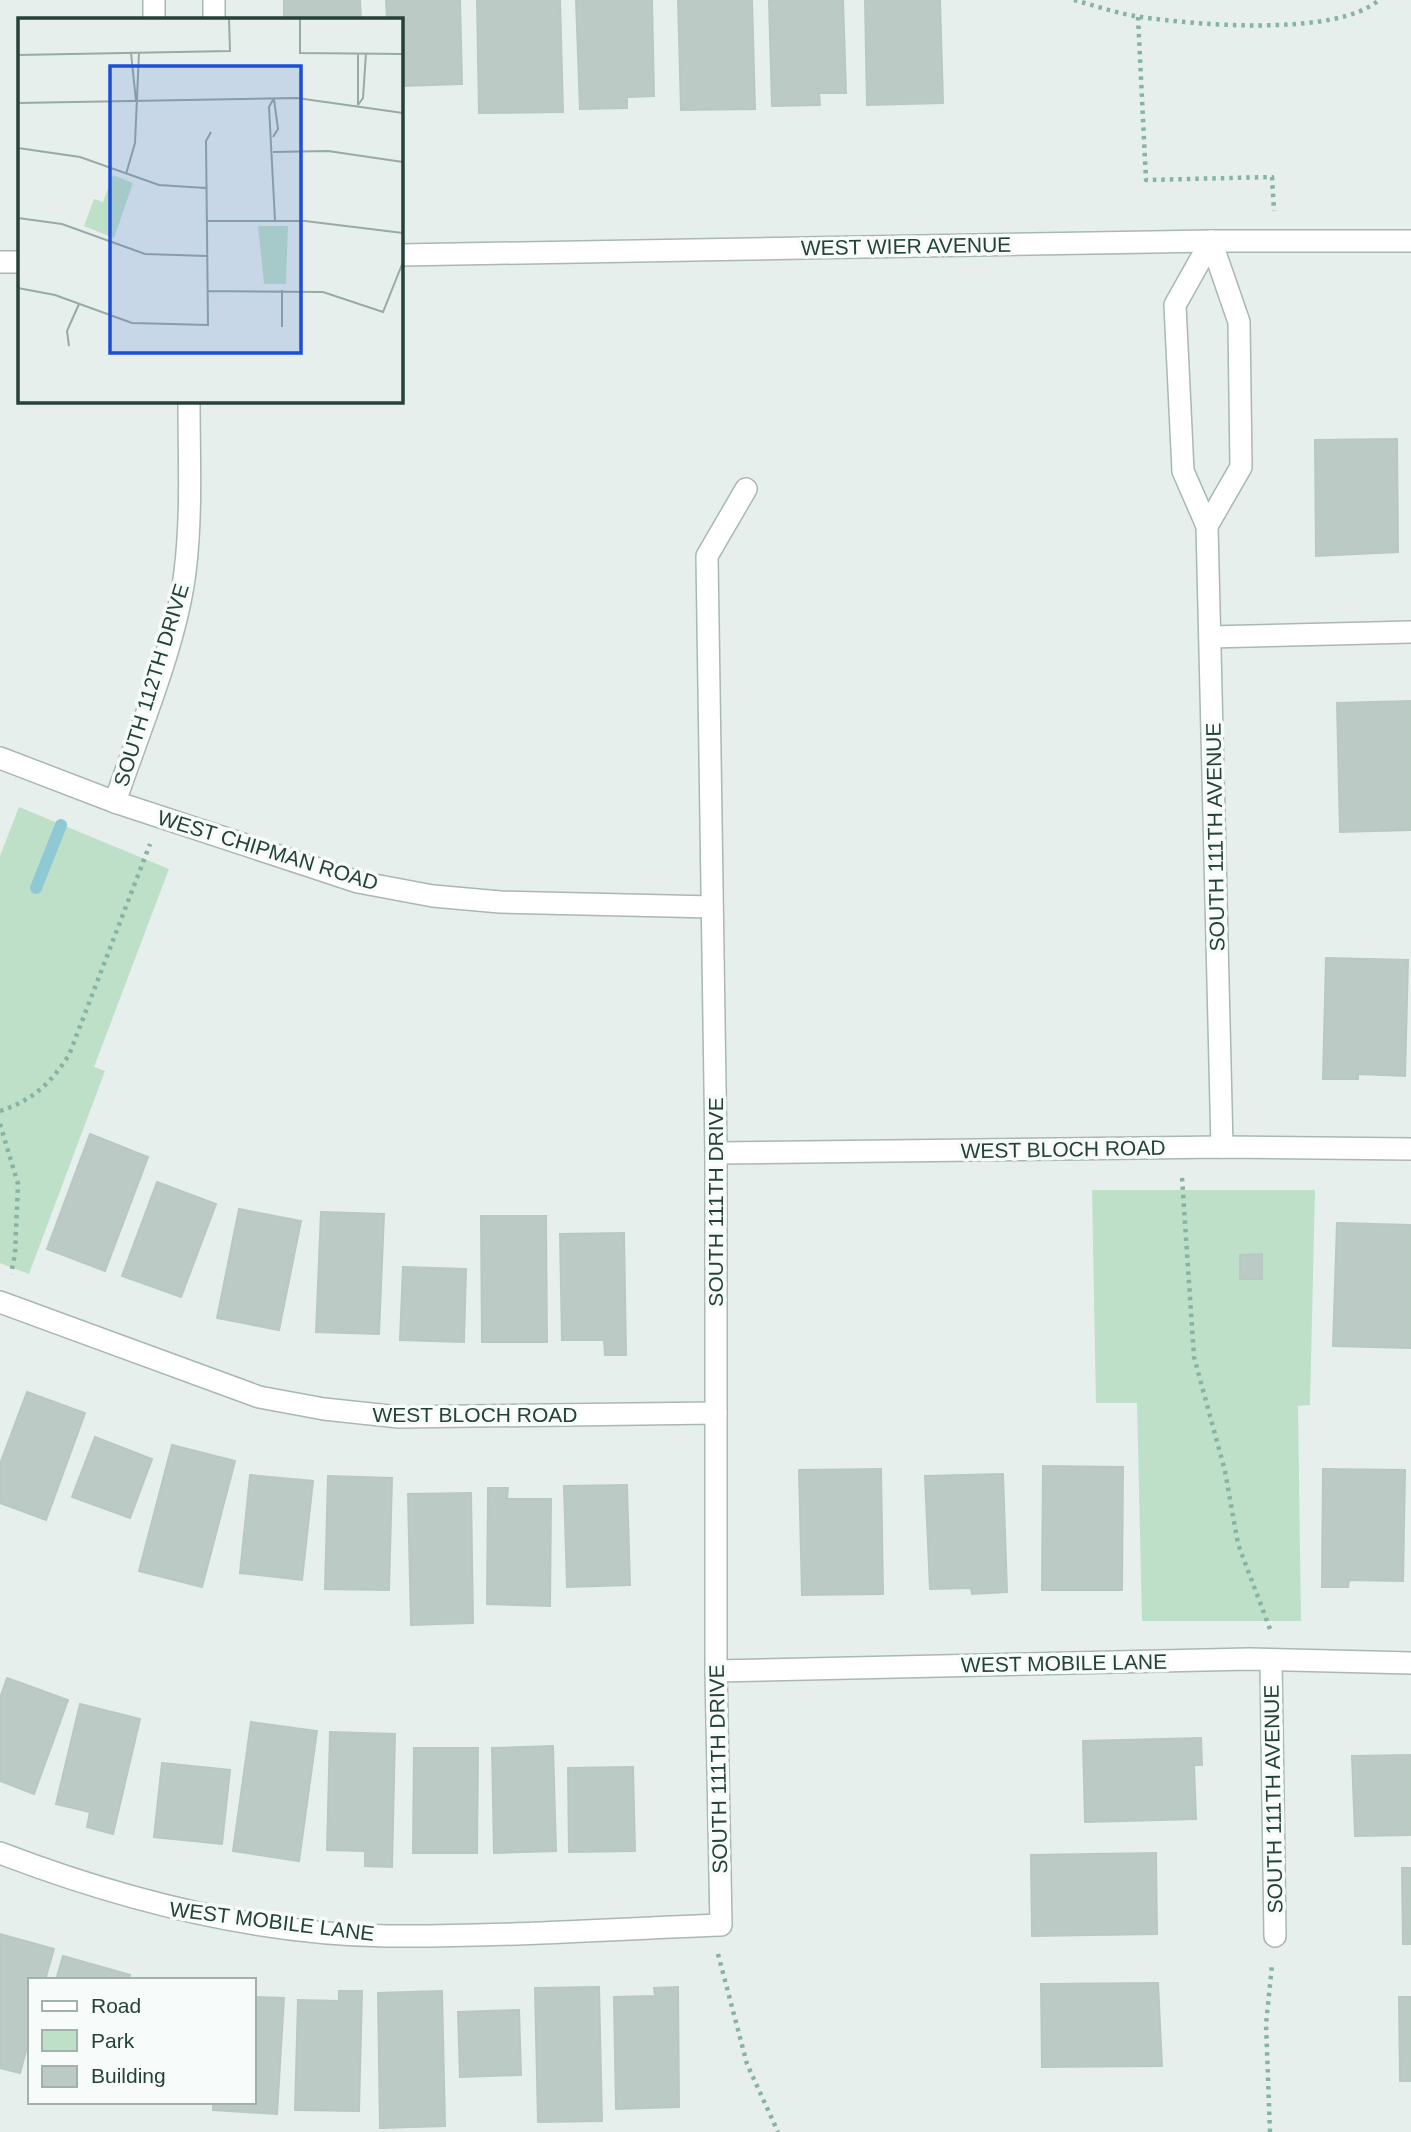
<svg xmlns="http://www.w3.org/2000/svg" width="1411" height="2132" viewBox="0 0 1411 2132" font-family="Helvetica,sans-serif">
  <rect width="100%" height="100%" fill="#e6efeb"/>
  <g fill="#bfe0c8">
    <polygon points="19,807 169,869 94,1067 105,1071 29,1274 0,1263 0,856"/>
    <polygon points="1092,1190 1315,1190 1310,1405 1298,1406 1301,1621 1142,1621 1137,1403 1096,1403"/>
  </g>
  <g fill="none" stroke-linecap="round" stroke-linejoin="round">
    <polyline stroke="#8ec9d4" stroke-width="12" points="36,888 61,825"/>
  </g>
  <g fill="#bbcac4" stroke="#b8c9c2" stroke-width="2">
    <polygon points="284,0 360,0 361,19 284,19"/>
    <polygon points="386,0 460,0 462,84 401,86 401,19 387,19"/>
    <polygon points="477,0 560,0 563,112 479,113"/>
    <polygon points="576,0 652,0 654,96 627,97 627,108 580,109"/>
    <polygon points="678,0 752,0 755,109 681,110"/>
    <polygon points="769,0 843,0 846,93 819,93 820,105 772,106"/>
    <polygon points="865,0 940,0 943,103 867,105"/>
    <polygon points="1397,439 1398,552 1316,556 1315,440"/>
    <polygon points="1411,701 1411,830 1340,832 1337,703"/>
    <polygon points="1326,958 1408,960 1405,1076 1358,1074 1358,1079 1323,1079"/>
    <polygon points="90,1134 148,1157 105,1271 47,1249"/>
    <polygon points="157,1182 216,1204 181,1297 122,1276"/>
    <polygon points="239,1209 301,1221 279,1330 217,1318"/>
    <polygon points="321,1212 384,1214 379,1334 316,1332"/>
    <polygon points="481,1216 546,1216 547,1342 482,1342"/>
    <polygon points="1337,1223 1411,1225 1411,1348 1333,1346"/>
    <polygon points="624,1233 626,1355 605,1355 604,1340 562,1340 560,1234"/>
    <polygon points="1262,1254 1262,1279 1240,1279 1240,1255"/>
    <polygon points="403,1267 466,1269 464,1342 400,1340"/>
    <polygon points="27,1392 85,1413 46,1520 0,1503 0,1464"/>
    <polygon points="95,1437 152,1459 130,1518 72,1497"/>
    <polygon points="172,1445 235,1461 202,1587 139,1571"/>
    <polygon points="1043,1466 1123,1467 1122,1590 1042,1590"/>
    <polygon points="881,1469 883,1594 802,1595 799,1470"/>
    <polygon points="1323,1469 1405,1470 1403,1581 1349,1580 1348,1587 1322,1587"/>
    <polygon points="1003,1474 1007,1592 972,1594 971,1588 930,1589 925,1476"/>
    <polygon points="250,1475 313,1481 302,1580 240,1573"/>
    <polygon points="328,1476 392,1478 389,1590 325,1589"/>
    <polygon points="627,1485 630,1585 567,1587 564,1486"/>
    <polygon points="488,1488 508,1488 507,1499 551,1499 550,1606 487,1604"/>
    <polygon points="471,1493 473,1623 411,1625 408,1494"/>
    <polygon points="7,1678 68,1700 34,1794 0,1781 0,1698"/>
    <polygon points="80,1704 140,1719 113,1834 87,1827 90,1812 56,1804"/>
    <polygon points="251,1722 317,1731 299,1861 233,1851"/>
    <polygon points="330,1732 395,1734 392,1867 365,1866 365,1851 327,1850"/>
    <polygon points="1201,1738 1202,1765 1194,1765 1196,1819 1085,1822 1083,1741"/>
    <polygon points="553,1746 556,1851 494,1853 492,1748"/>
    <polygon points="414,1748 478,1748 477,1853 413,1853"/>
    <polygon points="1411,1755 1411,1835 1355,1836 1352,1756"/>
    <polygon points="162,1763 230,1770 222,1844 154,1837"/>
    <polygon points="633,1767 635,1851 569,1852 568,1768"/>
    <polygon points="1156,1853 1157,1934 1032,1936 1031,1855"/>
    <polygon points="1402,1868 1411,1868 1411,1944 1403,1944"/>
    <polygon points="0,1934 54,1949 45,1980 30,1980 30,2036 20,2073 0,2068"/>
    <polygon points="63,1956 130,1975 128,1980 56,1980"/>
    <polygon points="1158,1983 1162,2066 1042,2067 1041,1984"/>
    <polygon points="599,1987 602,2121 538,2122 535,1988"/>
    <polygon points="678,1987 679,2107 616,2109 614,1997 655,1996 654,1988"/>
    <polygon points="339,1991 362,1991 359,2111 295,2110 298,2000 339,2001"/>
    <polygon points="442,1991 445,2126 380,2128 378,1993"/>
    <polygon points="254,1997 284,1998 277,2114 213,2110 213,2102 254,2102"/>
    <polygon points="1399,1997 1411,1997 1411,2081 1400,2081"/>
    <polygon points="519,2010 521,2075 460,2077 458,2012"/>
  </g>
  <g fill="none" stroke-linecap="round" stroke-linejoin="round">
    <defs>
      <g id="minor">
        <polyline points="154,0 154,19"/>
        <polyline points="214,0 214,19"/>
        <polyline points="1211,241 1175,305 1183,471 1207,526 1222,1147"/>
        <polyline points="401,255 1211,241 1411,241"/>
        <polyline points="0,262 19,262"/>
        <polyline points="1207,526 1241,467 1239,322 1211,241"/>
        <polyline points="1210,637 1411,632"/>
        <polyline points="0,758 115,802 358,882 433,896 500,902 712,907"/>
        <path d="M115 802C139 731 176 645 185 572 192 515 189 458 189 401"/>
        <polyline points="716,1153 1222,1147 1411,1149"/>
        <polyline points="0,1302 259,1397 324,1409 399,1417 716,1413"/>
        <polyline points="1271,1661 1275,1936"/>
        <polyline points="716,1671 1249,1659 1411,1663"/>
        <path d="M0 1853C123 1900 254 1934 387 1936 498 1937 610 1929 721 1925L716 1671V1153L707 556 746 489"/>
      </g>
    </defs>
    <use href="#minor" stroke="#a8b8b2" stroke-width="24"/>
    <g stroke="#86b3a5" stroke-width="4.5" stroke-dasharray="3.5 5" stroke-linecap="butt">
      <path d="M1074 0C1096 6 1119 14 1141 17 1196 25 1336 37 1379 0"/>
      <polyline points="1138,17 1146,180 1272,177 1274,211"/>
      <path d="M0 1111C33 1100 50 1084 69 1055L150 844"/>
      <polyline points="0,1124 18,1184 15,1254 11,1274"/>
      <polyline points="1182,1178 1194,1357 1225,1471 1238,1544 1270,1629"/>
      <polyline points="718,1954 747,2064 778,2132"/>
      <polyline points="1270,2132 1266,2024 1272,1965"/>
    </g>
    <use href="#minor" stroke="#fff" stroke-width="21"/>
  </g>
  <g text-anchor="middle" dominant-baseline="central" stroke-width="7" stroke-linejoin="round" paint-order="stroke">
    <g font-size="21" fill="#24423a" stroke="#f7fbf9">
      <text transform="translate(906 246) rotate(-1)">WEST WIER AVENUE</text>
      <text transform="translate(151 685) rotate(-73)">SOUTH 112TH DRIVE</text>
      <text transform="translate(1215 837) rotate(-91)">SOUTH 111TH AVENUE</text>
      <text transform="translate(268 850) rotate(17)">WEST CHIPMAN ROAD</text>
      <text transform="translate(1063 1149) rotate(-1)">WEST BLOCH ROAD</text>
      <text transform="translate(715 1202) rotate(-90)">SOUTH 111TH DRIVE</text>
      <text x="475" y="1414">WEST BLOCH ROAD</text>
      <text transform="translate(1064 1663) rotate(-1)">WEST MOBILE LANE</text>
      <text transform="translate(718 1769) rotate(-91)">SOUTH 111TH DRIVE</text>
      <text transform="translate(1273 1799) rotate(-91)">SOUTH 111TH AVENUE</text>
      <text transform="translate(272 1921) rotate(7)">WEST MOBILE LANE</text>
    </g>
  </g>
  <g transform="translate(18 18)">
    <rect width="385" height="385" fill="#e6efeb"/>
    <path d="M95 157 115 165 96 220 66 208 76 181 85 184ZM240 208H270L268 266H246Z" fill="#bfe0c8"/>
    <path fill="none" stroke="#98aaa4" stroke-width="2" d="M282 1V35L385 36M113 35 118 83M0 37 212 33 211 1M256 80 251 89 257 202M0 85 279 80 385 95M340 87 345 80 348 35M340 87V35M255 119 260 111 256 81M0 130 62 139 141 167 188 170M255 134 310 133 385 144M108 156 117 125 121 35M0 200 44 206 127 236 189 238M189 203H287L385 215M0 270 37 277 114 305 190 307 188 123 193 114M264 272V309M189 273 305 274 365 294 385 244M51 328 49 313 61 286"/>
    <path fill="#1d4ed8" fill-opacity="0.15" stroke="#1d4ed8" stroke-width="3.5" d="M92 48H283V335H92Z"/>
    <rect width="385" height="385" fill="none" stroke="#24423a" stroke-width="3.5"/>
  </g>
  <rect x="28" y="1978" width="228" height="126" fill="#f7fbf9" stroke="#a3b1ad" stroke-width="2"/>
  <rect x="42" y="2001" width="35" height="10" fill="#ffffff" stroke="#a3b1ad" stroke-width="2"/>
  <text x="91" y="2013" font-size="21" fill="#24423a">Road</text>
  <rect x="42" y="2030" width="35" height="21" fill="#bfe0c8" stroke="#a3b1ad" stroke-width="2"/>
  <text x="91" y="2048" font-size="21" fill="#24423a">Park</text>
  <rect x="42" y="2066" width="35" height="21" fill="#bbcac4" stroke="#a3b1ad" stroke-width="2"/>
  <text x="91" y="2083" font-size="21" fill="#24423a">Building</text>
</svg>
